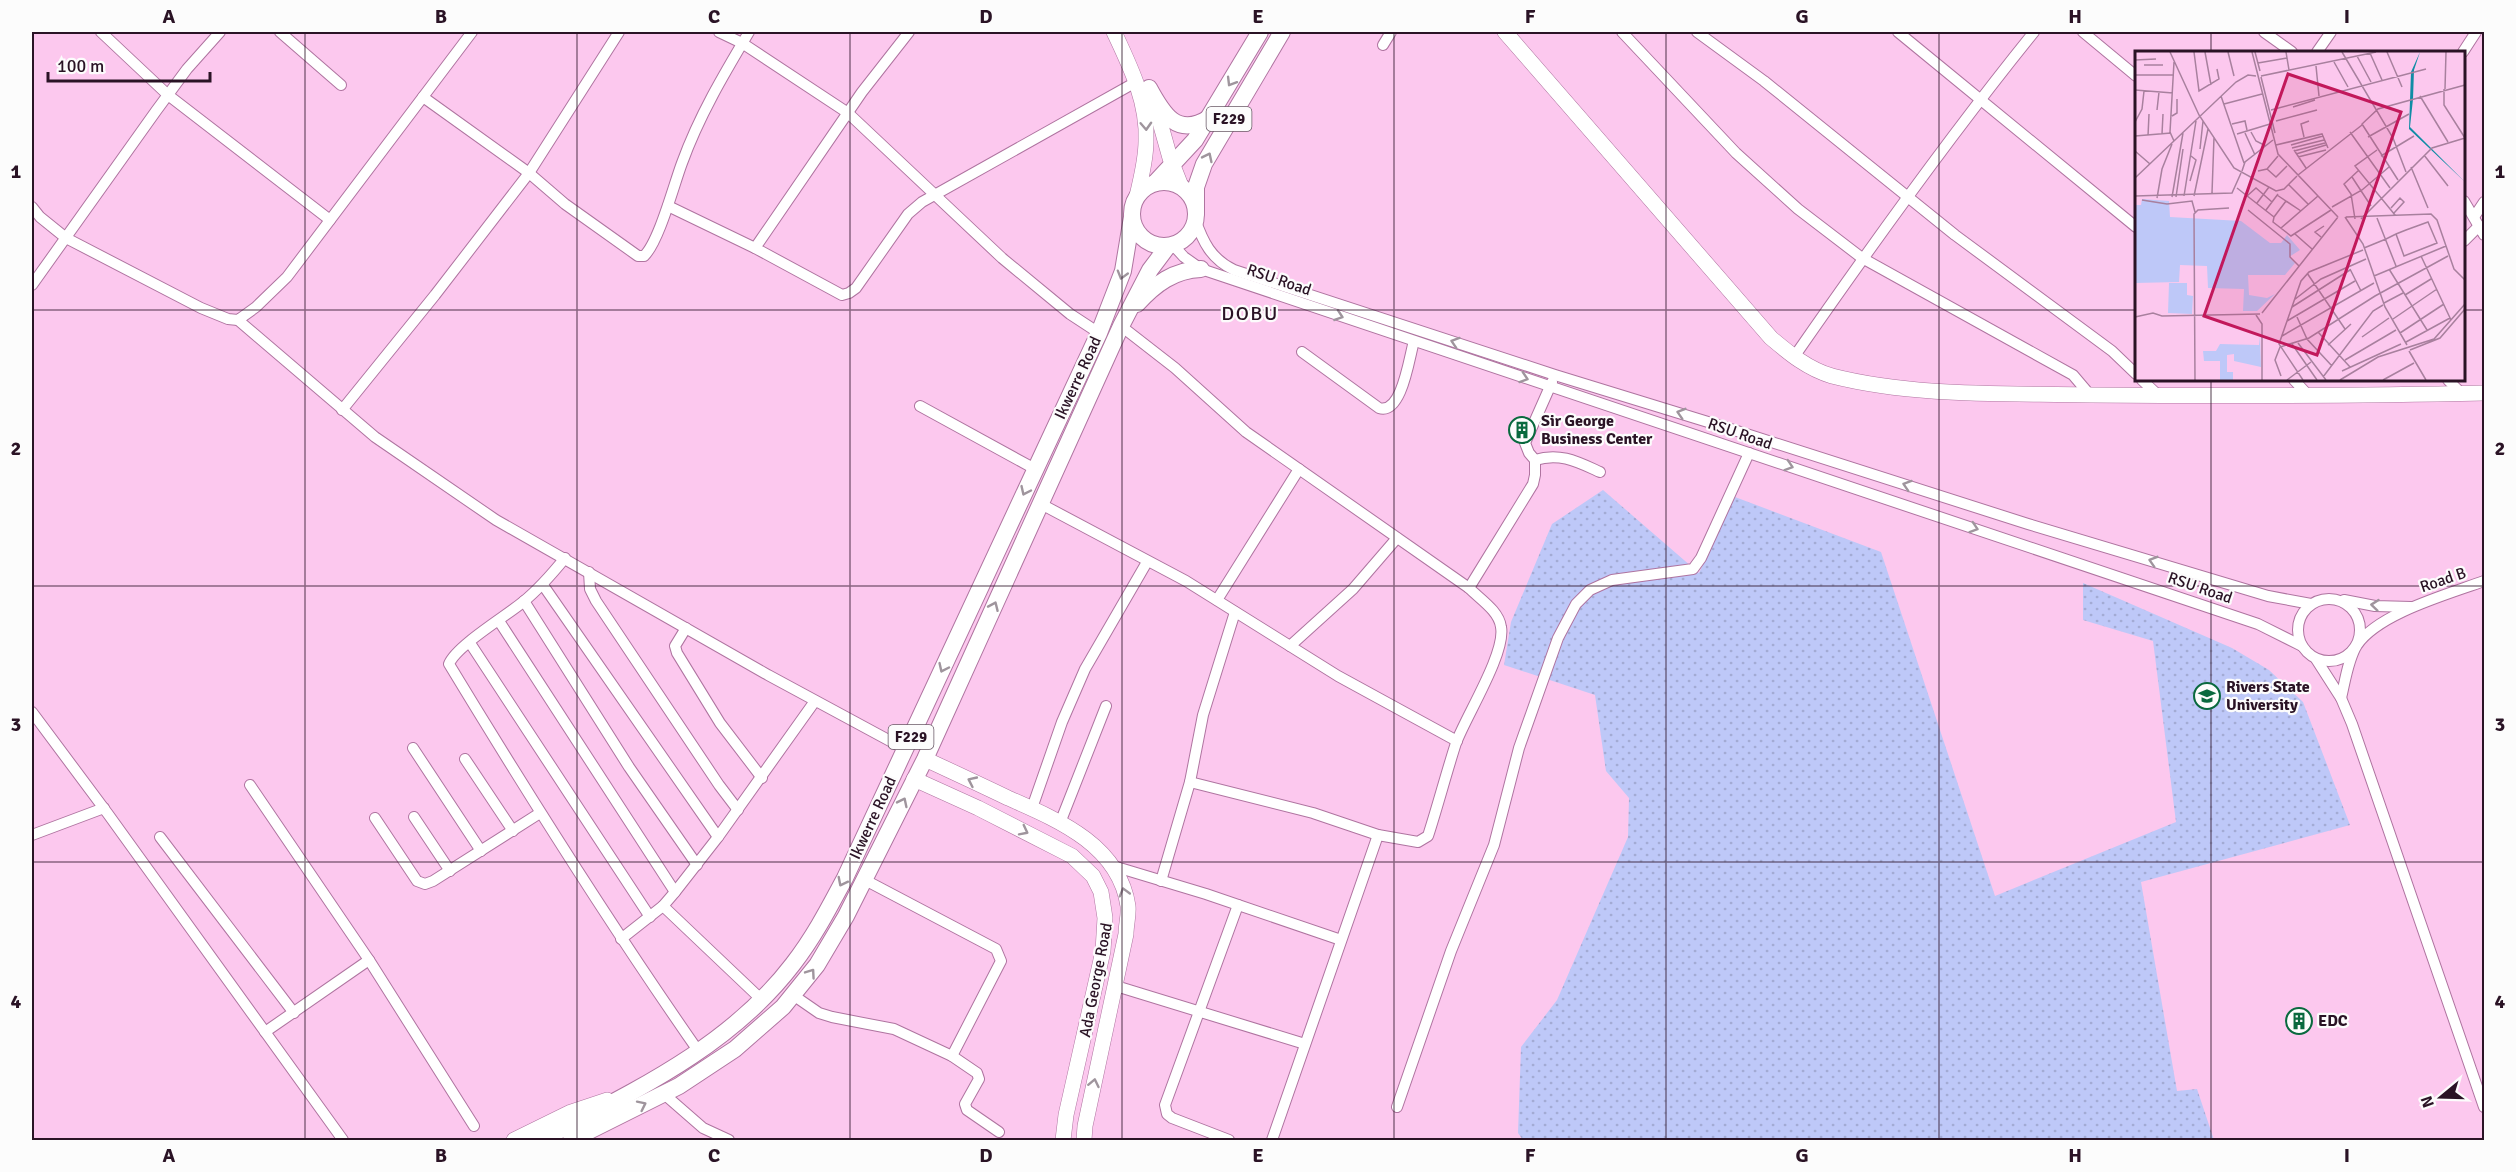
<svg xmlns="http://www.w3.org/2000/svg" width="2516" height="1172" viewBox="0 0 2516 1172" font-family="Signika,sans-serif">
  <defs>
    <pattern id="grass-dots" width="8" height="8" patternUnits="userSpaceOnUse" patternTransform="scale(1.5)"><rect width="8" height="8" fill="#bec8f8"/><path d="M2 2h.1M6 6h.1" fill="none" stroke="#a3abd4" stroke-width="1.8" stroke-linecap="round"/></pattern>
  </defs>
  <rect width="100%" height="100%" fill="#fcc8ee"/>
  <polygon fill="url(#grass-dots)" points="1603,490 1699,573 1735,497 1881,552 1995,896 2176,822 2153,641 2083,620 2083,583 2232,648 2269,670 2303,702 2350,825 2141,882 2177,1091 2197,1089 2214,1140 1523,1140 1518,1133 1521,1047 1557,1000 1628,837 1629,798 1606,771 1595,695 1504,665 1511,622 1552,524"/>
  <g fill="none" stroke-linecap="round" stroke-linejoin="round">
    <defs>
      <g id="street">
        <polyline points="101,32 168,95 330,220"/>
        <polyline points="280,32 341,85"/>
        <polyline points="719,32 742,43 848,113 1002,258 1070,314 1099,333"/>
        <polyline points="1622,32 1736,153 1798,209 1862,258 2073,375 2090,395"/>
        <polyline points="1697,32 1764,81 1955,235 2112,351 2136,374"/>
        <polyline points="1898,32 2136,227"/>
        <polyline points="2083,32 2136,76"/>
        <polyline points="2264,32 2292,52"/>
        <polyline points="1383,45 1391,32"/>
        <polyline points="2317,52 2331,32"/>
        <polyline points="2463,52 2476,32"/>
        <path d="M423 97 529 173 565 204 638 256H644C659 242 674 184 682 163 699 116 724 74 749 32"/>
        <polyline points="2464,201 2484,235"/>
        <polyline points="668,206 755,248 842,295 849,293 856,288 908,214 922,202 1136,82"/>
        <polyline points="32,207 40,217 66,238 201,308 228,319 238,320 256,307 287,277 472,32"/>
        <polyline points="2474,217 2484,202"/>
        <path d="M1195 219C1203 242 1211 259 1234 270L1555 375 1734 430 2028 524 2268 596 2311 604"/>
        <polyline points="2464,241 2479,226"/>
        <polyline points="1172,244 1184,257 1201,269 2258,624 2302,646"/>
        <polyline points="755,248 862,92 909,32"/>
        <polyline points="32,285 156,111 187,69 220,32"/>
        <polyline points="238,320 375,437 496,520 768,675 905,749"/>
        <path d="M1121 326 1175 368 1246 432 1469 588C1480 599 1499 611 1501 627 1506 653 1466 716 1456 743 1446 774 1438 805 1428 836L1418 842 1378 835 1313 813 1190 782"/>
        <path d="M1302 352 1379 408C1402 415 1409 358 1414 341"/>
        <path d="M1794 357C1871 246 1949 137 2034 32"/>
        <polyline points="2142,380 2159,396"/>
        <polyline points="2294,380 2308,395"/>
        <polyline points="2448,380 2462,394"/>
        <polyline points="920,406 1035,469"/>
        <polyline points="342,410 435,295 529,173 619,32"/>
        <path d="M1535 460C1560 452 1578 462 1600 472"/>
        <polyline points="1041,504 1186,581 1338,676 1457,741"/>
        <path d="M565 558C552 574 539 589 523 602 506 616 456 646 449 664 529 796 611 926 699 1052"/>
        <polyline points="589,572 590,589 596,601 719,785 738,810"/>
        <polyline points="543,585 718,837"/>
        <polyline points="1469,588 1533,484 1535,475 1535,460 1529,453 1525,443 1552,382"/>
        <circle cx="2329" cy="630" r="31"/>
        <polyline points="1217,600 1299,469"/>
        <polyline points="2344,600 2375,606 2411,607"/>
        <polyline points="524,601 629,767 697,865"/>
        <polyline points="499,621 675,892"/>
        <polyline points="686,628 675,646 677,653 720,723 762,778"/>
        <polyline points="470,643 650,917"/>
        <polyline points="1290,646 1353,589 1397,538"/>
        <polyline points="2316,659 2341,698 2352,724 2484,1107"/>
        <path d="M2341 698C2345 682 2348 659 2357 645 2379 613 2449 594 2484 581"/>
        <polyline points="32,712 108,814 343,1140"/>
        <polyline points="413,748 481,851"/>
        <polyline points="465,759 513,831"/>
        <polyline points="250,785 369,960 474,1126"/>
        <polyline points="1032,808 1062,722 1085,669 1147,562"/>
        <polyline points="414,817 450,871"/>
        <polyline points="375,818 417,881 425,884 433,881 540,813"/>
        <polyline points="1060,823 1106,706"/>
        <polyline points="32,835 104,808"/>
        <polyline points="160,837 294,1013"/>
        <polyline points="1113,866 1206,894 1341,940"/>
        <polyline points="865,880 996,949 1001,961 952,1056"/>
        <polyline points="1161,881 1190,782 1203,715 1235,612"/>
        <polyline points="663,906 762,1000"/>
        <polyline points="621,939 663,906 675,892 718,837 815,701"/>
        <polyline points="1116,986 1305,1044"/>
        <polyline points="793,995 819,1013 832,1017 894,1029 952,1056 977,1073 979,1079 965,1104 967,1110 999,1132"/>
        <polyline points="265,1032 369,960"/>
        <polyline points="664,1094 703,1128 729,1140"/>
        <polyline points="1397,1107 1451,951 1494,845 1519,748 1558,638 1576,604 1590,590 1612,580 1693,569 1701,558 1749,453"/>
        <polyline points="1229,1140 1172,1118 1167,1114 1165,1105 1238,905"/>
        <polyline points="1272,1140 1378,835"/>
      </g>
      <g id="secondary">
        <path d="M1114 32C1130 66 1148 102 1146 141 1146 160 1141 178 1137 196"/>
        <path d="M1505 32 1771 338C1790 354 1808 369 1832 376 1915 397 2005 393 2090 395 2221 396 2353 396 2484 393"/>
        <polyline points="1154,101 1170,158 1181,186"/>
        <path d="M925 759C953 772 981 785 1008 798 1058 820 1119 845 1128 906 1129 915 1126 925 1126 934L1085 1126 1084 1140"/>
        <polyline points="914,779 978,808 1072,856 1093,876 1101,892 1105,918 1103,951 1066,1115 1063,1140"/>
        <polyline points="514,1140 571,1112 607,1100"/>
      </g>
      <g id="primary">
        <path d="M1149 88C1163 114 1177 138 1209 118"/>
        <circle cx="1164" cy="214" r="32"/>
        <polyline points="1155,183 1195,140 1260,32"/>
        <polyline points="1196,213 1196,187 1204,164 1282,32"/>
        <path d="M1137 304C1155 284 1174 270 1201 269"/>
        <path d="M541 1140C632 1092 729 1048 793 964 814 937 829 908 845 878L1099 333 1123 271 1132 217"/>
        <polyline points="571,1140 679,1086 735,1049 783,1007 817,965 846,916 925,759 1121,326 1150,270 1168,246"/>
      </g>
    </defs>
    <use href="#street" stroke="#af74a0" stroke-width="12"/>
    <use href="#secondary" stroke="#af74a0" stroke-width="16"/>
    <use href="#primary" stroke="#af74a0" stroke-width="18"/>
    <use href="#street" stroke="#fff" stroke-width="10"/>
    <use href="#secondary" stroke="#fff" stroke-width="15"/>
    <use href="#primary" stroke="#fff" stroke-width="16"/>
  </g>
  <defs><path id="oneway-chevron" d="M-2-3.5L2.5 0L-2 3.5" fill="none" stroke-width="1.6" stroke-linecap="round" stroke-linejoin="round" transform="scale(1.5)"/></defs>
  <g stroke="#9f959d">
    <use href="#oneway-chevron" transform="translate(1231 82) rotate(121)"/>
    <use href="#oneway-chevron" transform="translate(1146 126) rotate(87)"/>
    <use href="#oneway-chevron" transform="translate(1208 157) rotate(-64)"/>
    <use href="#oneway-chevron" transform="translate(1122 275) rotate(106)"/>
    <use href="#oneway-chevron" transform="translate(1339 316) rotate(19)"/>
    <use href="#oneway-chevron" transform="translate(1455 342) rotate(-162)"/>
    <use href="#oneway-chevron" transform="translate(1524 378) rotate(18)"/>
    <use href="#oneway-chevron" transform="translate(1681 413) rotate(-163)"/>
    <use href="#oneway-chevron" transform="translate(1789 466) rotate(18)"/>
    <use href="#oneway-chevron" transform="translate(1907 485) rotate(-162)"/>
    <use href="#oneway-chevron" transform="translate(1025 491) rotate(115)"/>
    <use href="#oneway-chevron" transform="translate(1974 528) rotate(18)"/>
    <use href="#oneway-chevron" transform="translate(2153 561) rotate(-163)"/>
    <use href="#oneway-chevron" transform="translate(2375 605) rotate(-174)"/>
    <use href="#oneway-chevron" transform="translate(994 606) rotate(-66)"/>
    <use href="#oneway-chevron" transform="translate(943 668) rotate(115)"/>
    <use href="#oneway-chevron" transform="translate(972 781) rotate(-155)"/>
    <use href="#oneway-chevron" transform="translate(903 802) rotate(-64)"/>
    <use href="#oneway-chevron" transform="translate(1024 831) rotate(27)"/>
    <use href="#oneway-chevron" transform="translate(842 882) rotate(117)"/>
    <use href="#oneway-chevron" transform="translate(1124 892) rotate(-106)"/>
    <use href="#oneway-chevron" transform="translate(811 973) rotate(-55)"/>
    <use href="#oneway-chevron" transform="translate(1094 1083) rotate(-78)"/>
    <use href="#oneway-chevron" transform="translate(642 1105) rotate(-26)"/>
  </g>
  <path fill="none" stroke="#2a1325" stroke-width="1.5" stroke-opacity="0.55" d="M305 32V1140M577 32V1140M850 32V1140M1122 32V1140M1394 32V1140M1666 32V1140M1939 32V1140M2211 32V52M32 310H2136M2464 310H2484M2211 380V1140M32 586H2484M32 862H2484"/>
  <defs>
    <symbol id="building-ring" viewBox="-11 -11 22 22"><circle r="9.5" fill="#fcfcfc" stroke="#09693e" stroke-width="1.5"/><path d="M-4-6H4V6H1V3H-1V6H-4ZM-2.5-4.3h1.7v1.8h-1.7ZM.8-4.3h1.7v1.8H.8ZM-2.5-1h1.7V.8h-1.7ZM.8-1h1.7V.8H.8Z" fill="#09693e"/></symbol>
    <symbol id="university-ring" viewBox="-11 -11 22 22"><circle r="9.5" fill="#fcfcfc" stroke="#09693e" stroke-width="1.5"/><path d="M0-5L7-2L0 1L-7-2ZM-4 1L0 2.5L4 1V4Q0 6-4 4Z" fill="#09693e"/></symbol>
  </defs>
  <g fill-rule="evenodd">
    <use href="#building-ring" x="1507" y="415" width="30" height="30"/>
    <use href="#university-ring" x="2192" y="681" width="30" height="30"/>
    <use href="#building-ring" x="2284" y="1006" width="30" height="30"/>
  </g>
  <g text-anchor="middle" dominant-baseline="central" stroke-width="4.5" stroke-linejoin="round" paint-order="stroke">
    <g fill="#fcfcfc" stroke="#695966" stroke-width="1.5">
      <rect x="1206.5" y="107" width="45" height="24" rx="4.5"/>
      <rect x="888.5" y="725" width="45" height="24" rx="4.5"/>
    </g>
    <g font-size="15" font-weight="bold" fill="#2a1325">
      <text x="1229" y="119">F229</text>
      <text x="911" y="737">F229</text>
    </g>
    <g font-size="16" fill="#2a1325" stroke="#fcfcfc">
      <text transform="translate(1279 280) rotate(19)">RSU Road</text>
      <text transform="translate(1078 378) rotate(-65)">Ikwerre Road</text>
      <text transform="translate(1740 434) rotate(19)">RSU Road</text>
      <text transform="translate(2443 580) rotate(-19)">Road B</text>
      <text transform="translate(2200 588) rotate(19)">RSU Road</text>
      <text transform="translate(873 818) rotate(-65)">Ikwerre Road</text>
      <text transform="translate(1096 980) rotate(-79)">Ada George Road</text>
    </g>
    <g font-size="16" font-weight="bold" fill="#2a1325" stroke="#fcfcfc" text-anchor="start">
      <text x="1541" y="421">Sir George<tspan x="1541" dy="18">Business Center</tspan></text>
      <text x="2226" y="687">Rivers State<tspan x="2226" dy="18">University</tspan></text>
      <text x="2318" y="1021">EDC</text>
    </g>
    <g font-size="20" letter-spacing="1.5" fill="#2a1325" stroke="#fcfcfc">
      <text x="1250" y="313">DOBU</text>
    </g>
  </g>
  <g transform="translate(2135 51)">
    <rect width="330" height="330" fill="#fcc8ee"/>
    <path d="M7 148 34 150 35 166 106 170 135 192H146L152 184 165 199 154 206 160 212 150 224H113L114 244 132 247 140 243 122 260H108L109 238 73 237 72 215 45 214 44 231 0 232V154H6ZM125 285 126 316 99 310V303L92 304V321H98V329H85V310H69L68 300H81L85 293 124 294Z" fill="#bec8f8"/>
    <path d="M34 232H52V244L58 245 57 263 33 262Z" fill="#bec8f8"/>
    <path d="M285 1 279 19 278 48 275 76 330 131 274 78 276 21Z" fill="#118ca5"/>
    <path fill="none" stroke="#a8809e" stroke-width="1.5" d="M35 1 64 64 99 117 141 140 149 138 162 125M59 1 64 40 84 28 82 18M70 1 76 34M93 1 99 25M117 1 143 103 203 166M120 1 125 20M151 1 154 19M207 1 258 87 271 121M252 1 267 36M235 2 247 29M222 5 236 31M0 9 21 8M39 11 35 81 39 90M199 11 213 36M123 12 152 7M9 14H28M181 15 184 45M0 24H38M126 25 241 1M126 26 140 82M309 38V54L330 87M310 38 311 1M0 39 38 42M86 45 109 112M285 45 313 91M89 53 127 43M158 56 180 49M22 59 24 41M136 59 291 18M37 65 42 62V48M141 70 182 59M0 71 7 58 9 40M97 73 110 70 112 79M116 81 121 90 131 95M215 81 255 137M110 82 120 104M27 83 28 63M102 83 135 73M0 85 36 82M13 85 14 63M169 86 166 73 174 70M233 86 274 63M141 94 187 83 193 97M156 94 188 85M157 97 189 89M65 98 68 70M159 99 171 117M242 99 220 115 260 164M0 100 15 113M159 100 190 92M161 103 191 94M289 104 313 135M246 105 279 85M163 106 191 99M276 116 293 157M132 118 141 126 152 115M107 120 110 111 138 89M123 120 132 118 143 105M163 124 227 74M217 126 236 155M0 127 101 31 113 24 121 25M263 129 227 73 243 58 330 34M55 130 61 109 56 105M154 134 173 153M102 137 139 166 138 171 156 185 196 159M77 142 79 86M142 144 166 160M0 145 97 142 106 122M49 145 61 70M59 145 73 78M112 145 121 137 137 151M37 146 48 82M41 146 48 98M22 147 27 118 37 93M7 149 32 153 57 150 60 161M122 152 134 136M197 156 227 139 254 116M256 157 265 147 269 151 259 162M113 159 155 193V206L164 215M131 159 143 143M139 166 151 150M210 166 228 193 250 256 272 294M211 166 296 163 302 169 319 218 330 229M242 167 261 215M220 168 216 143 209 133 224 119M226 168 297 97 330 87M146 177 183 145M160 183 177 198M186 186 180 181 189 175M229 197 251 188 261 183 271 179 293 171 302 192 269 205 261 183M286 205 316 269M215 218 226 240M254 218 292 279M172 222 210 278M239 225 311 195M270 244 296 228M159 249 186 228 231 208M249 252 268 242M157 256 215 219M127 262 203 166M121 264 127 273V329M0 266 18 262 27 265 125 263M162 266 172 288 197 315M258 268 302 238M152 270 220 230M183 281 215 316M265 282 309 253M147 285 239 232M227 286 254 267M271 291 315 267M163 292 191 329M157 293 182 329M193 294 216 273M0 295V329M275 299 305 287 330 258M274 300 291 329M210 309 261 279M207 320 266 293M146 325 140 309 145 296 174 287 240 245 313 205M188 326 238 260 248 254M60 329 59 163 63 159 94 157M152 329 176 311M168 329 144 293 166 230 174 221 228 199M205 329 243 306 299 288 330 253M248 329 279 312"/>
    <path fill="#c2185b" fill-opacity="0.15" stroke="#c2185b" stroke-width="3" d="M153 23 266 61 182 304 69 265Z"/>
    <rect width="330" height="330" fill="none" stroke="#2a1325" stroke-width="3"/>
  </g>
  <rect width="2516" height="1172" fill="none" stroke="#fcfcfc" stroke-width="66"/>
  <g transform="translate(2441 1097) rotate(251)" stroke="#fcfcfc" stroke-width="4.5" paint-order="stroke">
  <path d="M0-4.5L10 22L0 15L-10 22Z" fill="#2a1325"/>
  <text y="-9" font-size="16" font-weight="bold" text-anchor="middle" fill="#2a1325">N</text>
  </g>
  <path d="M48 72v9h162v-9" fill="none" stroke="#2a1325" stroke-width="3"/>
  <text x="57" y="72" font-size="18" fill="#2a1325" stroke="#fcfcfc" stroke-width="4.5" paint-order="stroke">100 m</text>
  <rect x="33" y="33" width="2450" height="1106" fill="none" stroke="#2a1325" stroke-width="2"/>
  <g font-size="20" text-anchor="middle" font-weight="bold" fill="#2a1325">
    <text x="169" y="23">A</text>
    <text x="441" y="23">B</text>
    <text x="714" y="23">C</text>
    <text x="986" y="23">D</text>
    <text x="1258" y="23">E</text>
    <text x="1530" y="23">F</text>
    <text x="1802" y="23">G</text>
    <text x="2075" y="23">H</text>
    <text x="2347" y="23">I</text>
    <text x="16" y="178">1</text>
    <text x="2500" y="178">1</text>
    <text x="16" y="455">2</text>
    <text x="2500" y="455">2</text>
    <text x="16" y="731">3</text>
    <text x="2500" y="731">3</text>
    <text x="16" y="1008">4</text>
    <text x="2500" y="1008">4</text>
    <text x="169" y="1162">A</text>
    <text x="441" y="1162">B</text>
    <text x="714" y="1162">C</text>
    <text x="986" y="1162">D</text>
    <text x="1258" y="1162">E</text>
    <text x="1530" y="1162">F</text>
    <text x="1802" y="1162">G</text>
    <text x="2075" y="1162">H</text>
    <text x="2347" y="1162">I</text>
  </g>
</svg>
